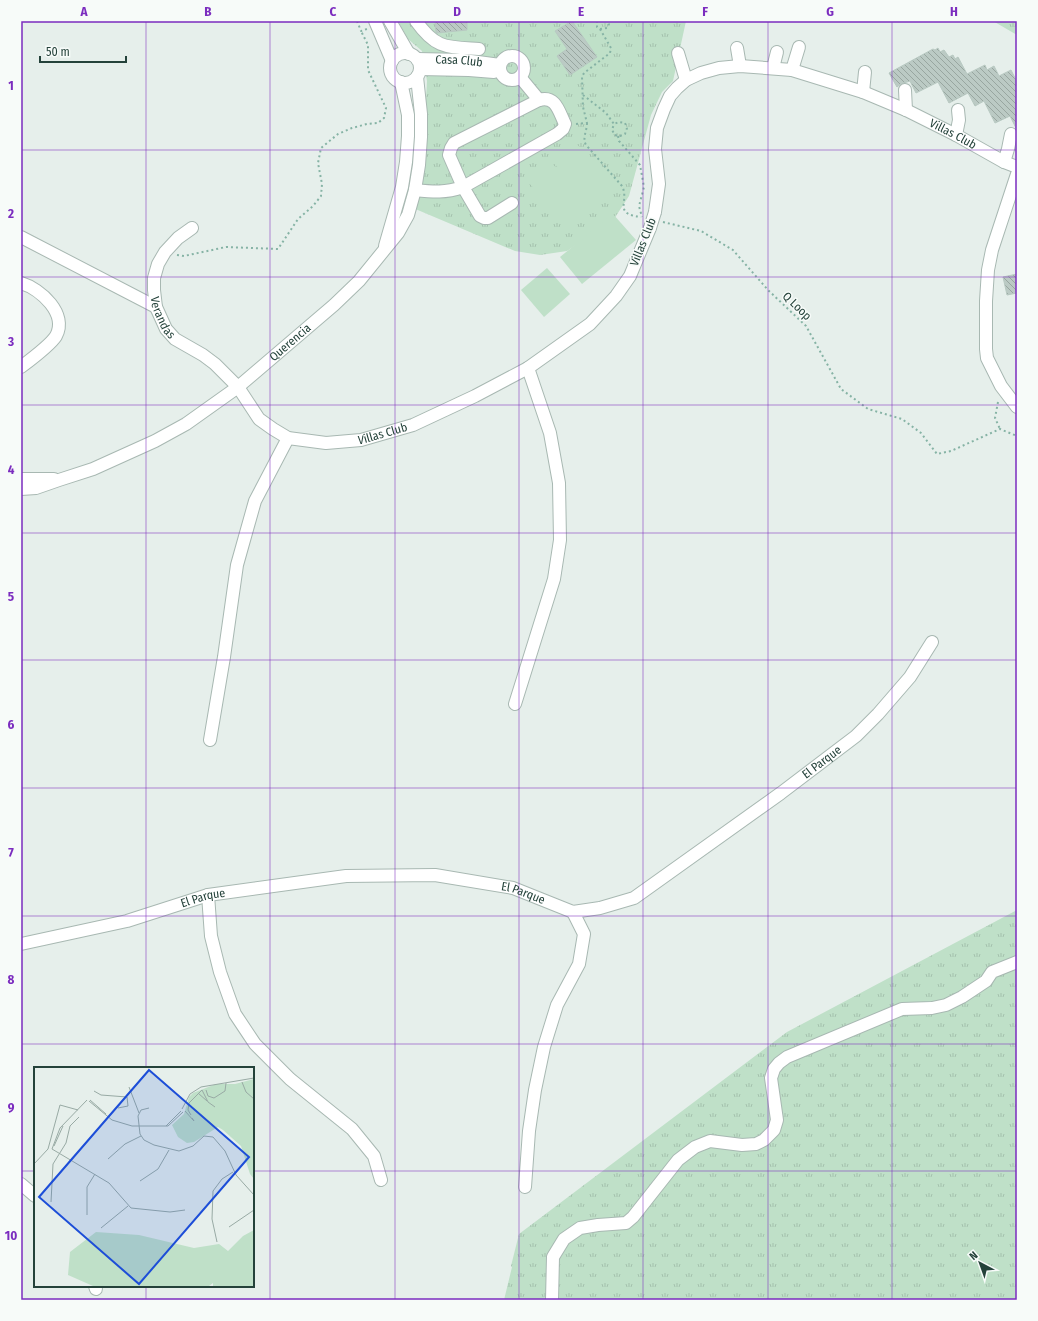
<svg xmlns="http://www.w3.org/2000/svg" width="1038" height="1321" viewBox="0 0 1038 1321" font-family="'Fira Sans Condensed',sans-serif">
  <defs>
    <pattern id="grass-tufts" width="24" height="20" patternUnits="userSpaceOnUse"><rect width="24" height="20" fill="#bfe0c8"/><path d="M3 7l-1-3M5 7V3M7 7l1-3M15 17l-1-3M17 17v-4M19 17l1-3" fill="none" stroke="#a4c1ad"/></pattern>
    <pattern id="building-back-hatch" width="6" height="6" patternUnits="userSpaceOnUse"><rect width="6" height="6" fill="#bbcac4"/><path d="M-1 5l2 2M0 0l6 6M5-1l2 2" fill="none" stroke="#98a6a0"/></pattern>
  </defs>
  <rect width="100%" height="100%" fill="#e6efeb"/>
  <g fill="url(#grass-tufts)">
    <polygon points="398,21 686,21 673,81 662,92 651,115 629,196 614,219 567,251 540,255 515,251 413,208 422,174 427,81 422,51 408,39"/>
    <polygon points="993,21 1017,21 1017,35"/>
    <polygon points="1017,910 1017,1300 504,1300 512,1267 511,1266 519,1234 787,1032"/>
  </g>
  <g fill="#bfe0c8">
    <polygon points="575,142 614,186 591,206 553,162"/>
    <polygon points="552,163 590,207 568,227 529,183"/>
    <polygon points="613,214 636,240 582,284 560,257"/>
    <polygon points="547,268 570,294 544,317 521,290"/>
  </g>
  <g fill="url(#building-back-hatch)" stroke="#b8c9c2">
    <polygon points="435,21 467,21 467,30 437,33 436,32"/>
    <polygon points="572,21 597,57 570,75 557,56 567,49 555,31"/>
    <polygon points="938,48 940,52 944,50 949,57 953,55 955,59 958,57 967,74 985,65 987,70 994,66 999,76 1011,70 1017,82 1017,130 1010,116 995,123 984,101 975,106 968,93 949,103 938,82 916,93 910,81 901,84 897,87 889,73 933,49 935,50"/>
    <polygon points="1017,274 1017,293 1007,295 1003,277"/>
  </g>
  <g fill="none" stroke-linecap="round" stroke-linejoin="round">
    <defs>
      <g id="minor">
        <polyline points="375,21 392,61"/>
        <polyline points="390,21 409,54"/>
        <path d="M416 21C436 49 446 47 479 49"/>
        <polyline points="737,48 740,66"/>
        <polyline points="678,53 686,80"/>
        <circle cx="405" cy="68" r="15"/>
        <circle cx="512" cy="68" r="12"/>
        <path id="s1" d="M417 59 463 60 500 65"/>
        <polyline points="773,68 777,52"/>
        <polyline points="420,69 469,70 494,72"/>
        <polyline points="792,70 799,47"/>
        <polyline points="520,77 539,100"/>
        <polyline points="905,90 906,110"/>
        <polyline points="863,92 865,72"/>
        <polyline points="956,135 959,120 958,110"/>
        <polyline points="1004,162 1008,149 1011,134"/>
        <polyline points="1017,174 992,250 988,270 986,301 986,349 987,358 1001,386 1017,407"/>
        <path d="M415 190C434 192 445 193 463 187L557 134 563 129 565 124C559 112 556 95 539 100L454 143 451 148 449 155 463 187 480 216 484 218H488L512 203"/>
        <path id="s2" d="M655 212 659 184 655 149 657 128 664 109 670 96 677 88 686 80 701 73 719 68 740 66 792 70 863 92 906 110 956 135 1004 162 1017 167"/>
        <path id="s3" d="M192 228 178 238 165 252 158 264 154 278V290L156 307 166 329 175 339 203 355 215 364 238 387 259 419 273 429 288 438 326 443 361 440 413 425 475 396 528 368 590 324 616 296 630 276 650 228"/>
        <polyline points="21,237 156,307"/>
        <polyline points="385,246 402,187 406,162 408,136 408,115 401,82"/>
        <path d="M21 283C41 289 68 314 56 336 51 344 29 361 21 367"/>
        <polyline points="21,479 54,479"/>
        <path id="s4" d="M21 489 36 488 59 480 93 469 155 441 186 424 238 387 334 305 359 281 398 233 408 215 415 190 419 165 421 137V114L417 77"/>
        <polyline points="515,704 554,579 560,540 559,483 550,433 528,368"/>
        <polyline points="210,740 224,657 237,565 255,501 288,438"/>
        <polyline points="208,895 211,936 220,972 235,1014 255,1044 290,1079 352,1129 374,1156 381,1180"/>
        <path id="s5" d="M21 944 127 921 208 895 346 876 435 875 513 888 573 912 600 908 634 898 781 793 856 736 878 714 910 677 932 642"/>
        <polyline points="21,1184 35,1196"/>
        <polyline points="525,1187 529,1131 535,1090 544,1047 557,1005 579,964 584,934 573,912"/>
        <polyline points="95,1286 96,1289"/>
        <polyline points="552,1300 553,1257 564,1239 580,1228 598,1225 626,1223 633,1217 678,1160 695,1147 710,1141 742,1145 756,1144 764,1140 774,1130 777,1120 771,1078 774,1069 779,1063 787,1057 902,1009 932,1008 946,1005 962,997 986,981 992,972 1017,962"/>
      </g>
    </defs>
    <use href="#minor" stroke="#a8b8b2" stroke-width="14"/>
    <g stroke="#86b3a5" stroke-width="2" stroke-dasharray="2 3" stroke-linecap="butt">
      <polyline points="357,21 361,31 367,29"/>
      <polyline points="600,29 607,28 609,24 608,21"/>
      <polyline points="583,95 606,113 614,124 612,130 615,135 620,136 625,134 627,128 625,123 619,122 614,124"/>
      <path d="M587 123C587 131 582 138 586 145L622 186C630 201 612 214 641 217"/>
      <polyline points="576,124 587,123 583,107 582,77 584,73 610,53 611,48 600,29 597,27 597,21"/>
      <polyline points="618,136 619,141 640,165 644,187 639,206 642,217"/>
      <polyline points="663,222 701,231 733,250 768,290 806,326 841,389 868,409 902,419 921,433 937,454 951,451 1000,429 1017,436"/>
      <polyline points="177,255 184,256 226,247 278,249 298,219 313,206 321,196 322,184 318,163 321,148 338,134 352,128 367,124 378,123 384,118 386,108 368,70 368,45 361,31"/>
      <polyline points="998,402 995,418 1000,429"/>
    </g>
    <use href="#minor" stroke="#fff" stroke-width="12"/>
    <defs>
      <polyline id="minor-bridge" points="650,228 655,212"/>
    </defs>
    <use href="#minor-bridge" stroke="#a8b8b2" stroke-width="14" stroke-linecap="butt"/>
    <use href="#minor-bridge" stroke="#fff" stroke-width="12"/>
  </g>
  <path fill="none" stroke="#7b2cbf" stroke-width="1" stroke-opacity="0.55" d="M146 21V1068M270 21V1300M395 21V1300M519 21V1300M643 21V1300M768 21V1300M892 21V1300M21 150H1017M21 277H1017M21 405H1017M21 533H1017M21 660H1017M21 788H1017M21 916H1017M21 1044H1017M21 1171H35M253 1171H1017M146 1286V1300"/>
  <g text-anchor="middle" dominant-baseline="central" stroke-width="3" stroke-linejoin="round" paint-order="stroke">
    <g font-size="12" fill="#24423a" stroke="#f7fbf9">
      <text stroke="none"><textPath href="#s1" startOffset="42">Casa Club</textPath></text>
      <text stroke="none"><textPath href="#s2" startOffset="424">Villas Club</textPath></text>
      <text transform="translate(643 242) rotate(-68)">Villas Club</text>
      <text transform="translate(797 306) rotate(44)">Q Loop</text>
      <text stroke="none"><textPath href="#s3" startOffset="106">Verandas</textPath></text>
      <text stroke="none"><textPath href="#s4" startOffset="311">Querencia</textPath></text>
      <text stroke="none"><textPath href="#s3" startOffset="380">Villas Club</textPath></text>
      <text stroke="none"><textPath href="#s5" startOffset="860">El Parque</textPath></text>
      <text stroke="none"><textPath href="#s5" startOffset="512">El Parque</textPath></text>
      <text stroke="none"><textPath href="#s5" startOffset="188">El Parque</textPath></text>
    </g>
  </g>
  <g transform="translate(34 1067)">
    <rect width="220" height="220" fill="#e6efeb"/>
    <path d="M220 12V112L216 107 207 79 189 63 184 60 160 75 153 76 144 70 138 58 150 47 155 30 159 26 182 17H201ZM220 163V219H179V216L175 219H59L34 208 36 185 62 165 105 168 160 181 185 177 194 184 209 169Z" fill="#bfe0c8"/>
    <path fill="none" stroke="#98aaa4" stroke-width="1" d="M208 15 212 25 220 32M95 20 105 46M168 23 174 35 181 40M172 23 174 29 180 31 191 24 192 16M60 24 67 28 93 30 94 39 84 41M164 26 173 34M56 33 72 47M55 34 78 53 98 59H134L149 45M115 41 107 43 104 49 106 67 110 73 120 78 145 84 159 79 170 69 179 70 191 84 202 108 220 128M148 42 156 27 167 20 220 11M151 44 160 54 158 51M157 48 154 43 155 36 168 23M132 59 147 44M20 79 29 59M18 82 75 116 97 141 136 145 151 143M18 82 26 61 53 33M74 92 91 77 107 69M0 97 14 82 26 38 44 43M106 114 124 102 135 83M17 135 19 97 32 76 36 59 45 50M53 148V120L61 107M195 160 220 143M67 161 94 139M183 175 178 152 179 124 188 112 199 105"/>
    <path fill="#1d4ed8" fill-opacity="0.15" stroke="#1d4ed8" stroke-width="2" d="M115 3 215 90 105 217 5 130Z"/>
    <rect width="220" height="220" fill="none" stroke="#24423a" stroke-width="2"/>
  </g>
  <rect width="1038" height="1321" fill="none" stroke="#f7fbf9" stroke-width="44"/>
  <g transform="translate(980 1263) rotate(319)" stroke="#f7fbf9" stroke-width="3" paint-order="stroke">
  <path d="M0-3L7 15L0 10L-7 15Z" fill="#24423a"/>
  <text y="-6" font-size="11" font-weight="bold" text-anchor="middle" fill="#24423a">N</text>
  </g>
  <path d="M40 56v6h86v-6" fill="none" stroke="#24423a" stroke-width="2"/>
  <text x="46" y="56" font-size="12" fill="#24423a" stroke="#f7fbf9" stroke-width="3" paint-order="stroke">50 m</text>
  <rect x="22" y="22" width="994" height="1277" fill="none" stroke="#7b2cbf" stroke-width="1.5"/>
  <g font-size="13" text-anchor="middle" font-weight="bold" fill="#7b2cbf">
    <text x="84" y="16">A</text>
    <text x="208" y="16">B</text>
    <text x="333" y="16">C</text>
    <text x="457" y="16">D</text>
    <text x="581" y="16">E</text>
    <text x="705" y="16">F</text>
    <text x="830" y="16">G</text>
    <text x="954" y="16">H</text>
    <text x="11" y="90">1</text>
    <text x="11" y="218">2</text>
    <text x="11" y="346">3</text>
    <text x="11" y="474">4</text>
    <text x="11" y="601">5</text>
    <text x="11" y="729">6</text>
    <text x="11" y="857">7</text>
    <text x="11" y="984">8</text>
    <text x="11" y="1112">9</text>
    <text x="11" y="1240">10</text>
  </g>
</svg>
